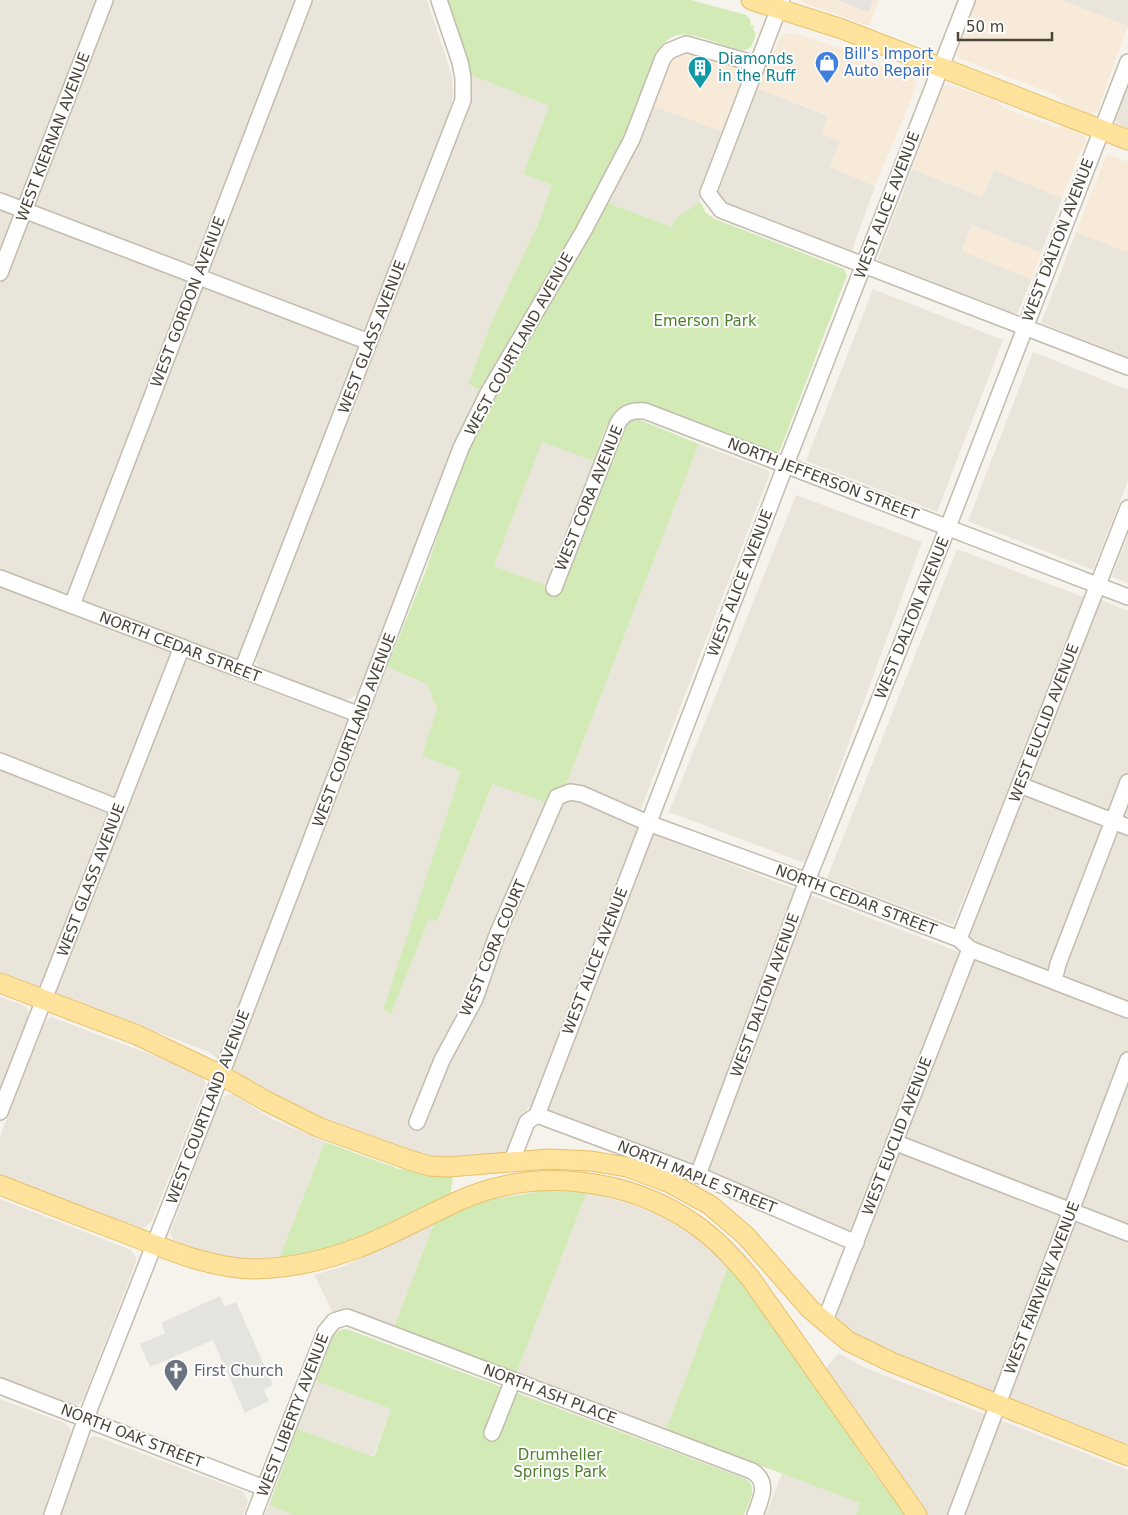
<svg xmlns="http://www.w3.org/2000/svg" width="1128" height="1515" viewBox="0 0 1128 1515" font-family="'DejaVu Sans',sans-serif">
  <rect width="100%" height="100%" fill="#f6f3ec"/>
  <g fill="#eae5da">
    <polygon points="0,0 427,0 452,76 453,97 448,118 231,676 364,727 387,667 427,684 437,709 423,756 461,771 383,1009 391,1014 429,919 437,922 494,783 547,803 557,790 566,785 699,444 765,469 769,472 769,476 634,827 961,953 1099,601 1102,600 1128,611 1128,1445 866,1343 834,1322 866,1239 528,1107 512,1150 508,1153 455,1159 423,1156 300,1114 240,1077 209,1052 0,972"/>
    <polygon points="1060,0 1128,0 1128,26"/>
    <polygon points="468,74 549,106 523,174 552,185 539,222 492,321 468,384 482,391 464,426 358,694 349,699 338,699 261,668 256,663 257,655 465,120 470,96"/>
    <polygon points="1128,83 1128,129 1117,123 1114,117"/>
    <polygon points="757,88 828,116 840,141 830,167 875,186 851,253 720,202 716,199"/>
    <polygon points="653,106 722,131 700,189 700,202 676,218 672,227 608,203 627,166"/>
    <polygon points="912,169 982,197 994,170 1062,198 1041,253 972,225 962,251 1032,279 1018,312 1015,315 1010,316 878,263 878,258"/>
    <polygon points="1076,232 1128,252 1128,357 1041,323"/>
    <polygon points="873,289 1003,340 937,512 806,461"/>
    <polygon points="1033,352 1128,390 1128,481 1093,570 968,521"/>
    <polygon points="542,441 594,461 545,586 494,566"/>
    <polygon points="796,495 922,542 805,863 669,812"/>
    <polygon points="1128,535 1128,583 1112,577"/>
    <polygon points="957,549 1086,598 953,925 827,878"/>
    <polygon points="0,997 23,1005 27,1008 29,1016 0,1089"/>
    <polygon points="51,1017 160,1058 201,1076 206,1083 152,1221 144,1228 138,1228 0,1175 0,1136 45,1022"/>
    <polygon points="233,1094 272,1119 325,1142 278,1261 243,1260 219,1257 177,1244 174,1241 170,1233 219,1103 226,1095"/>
    <polygon points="587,1192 630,1204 658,1215 698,1238 729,1264 666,1430 516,1374"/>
    <polygon points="0,1199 131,1250 136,1257 136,1262 83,1400 77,1406 71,1407 0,1381"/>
    <polygon points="435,1221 394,1327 349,1310 333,1313 314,1275 341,1267 362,1258"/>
    <polygon points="839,1353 861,1366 1128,1470 1128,1515 925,1515 823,1371"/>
    <polygon points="316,1381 391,1409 373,1457 297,1429"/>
    <polygon points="0,1399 65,1423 69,1427 71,1432 70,1438 52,1485 43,1515 0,1515"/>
    <polygon points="95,1436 240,1490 244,1493 248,1501 243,1515 61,1515 86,1443 91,1437"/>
    <polygon points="782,1473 861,1503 856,1515 766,1515"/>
    <polygon points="269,1505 293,1515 265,1515"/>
  </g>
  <g fill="#f7ead8">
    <polygon points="800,0 879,0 869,26 807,4"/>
    <polygon points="976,0 1060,0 1128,26 1104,91 1099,109 1093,114 1088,114 1069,106 1056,95 961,59 957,55 956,48 962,38"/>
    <polygon points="786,33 797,34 848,50 854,55 916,80 917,85 875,186 830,167 840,141 821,134 828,115 757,88 780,38"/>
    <polygon points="681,54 690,54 739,68 741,70 743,77 722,131 653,106 671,63"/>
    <polygon points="946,85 950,85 994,100 1004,108 1055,127 1066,126 1075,130 1084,136 1086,142 1084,147 1080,152 1062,198 994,170 982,197 912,169 937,102 938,93"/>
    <polygon points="1107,154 1128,162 1128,252 1076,232"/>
    <polygon points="972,225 1041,253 1032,279 962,251"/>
  </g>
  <g fill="#d2eab5">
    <path d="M444 0H691L746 15 750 19 751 26 754 25 753 29 756 34 751 47 746 50C725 50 692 27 672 37 651 48 639 103 630 125 611 170 587 211 563 253 536 299 509 345 482 391L468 384 492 321 539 222 552 185 523 174 549 106 468 74Z"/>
    <path d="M700 202 706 213 715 219 844 269 847 275 780 450 774 454 646 405C639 404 633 402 626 405 608 411 600 444 594 461L542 442 494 566 560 591 622 428 627 421 635 418 699 444 566 785 557 790 547 803 493 784 437 922 429 919 391 1014 383 1009 461 771 422 756 437 709 427 684 387 667 426 570 467 447 495 394 608 203 672 227 676 218Z"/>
    <polygon points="325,1142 399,1169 453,1176 450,1197 351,1243 278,1261"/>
    <polygon points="542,1191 587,1192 516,1374 394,1327 435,1221 488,1200"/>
    <polygon points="729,1264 802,1363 873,1472 905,1515 856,1515 860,1503 666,1430"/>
    <path d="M347 1329 746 1479C759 1488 748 1503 744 1515H293L269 1505 297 1429 374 1457 391 1409 316 1381 333 1336 340 1330Z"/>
  </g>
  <g fill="#e5e3e0">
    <polygon points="837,0 873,0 869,12"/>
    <polygon points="220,1296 225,1307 236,1302 273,1385 265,1389 264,1391 269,1401 245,1413 213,1340 150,1367 140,1344 165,1333 161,1323"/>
  </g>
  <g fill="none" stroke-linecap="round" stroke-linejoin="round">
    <defs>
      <g id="minor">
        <polyline points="782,0 708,193 721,210 1128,367"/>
        <polyline points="0,201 369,342"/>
        <polyline points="0,273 105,0"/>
        <polyline points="0,578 360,715"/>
        <path d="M554 588 618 423C624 412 633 410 645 411L1128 597"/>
        <polyline points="72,605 304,0"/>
        <polyline points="242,670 463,100 463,78 460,62 439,0"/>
        <polyline points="0,761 119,808"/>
        <polyline points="1020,785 1128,827"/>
        <polyline points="959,939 1128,508"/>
        <polyline points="1054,981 1058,964 1128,782"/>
        <polyline points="0,1112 182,647"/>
        <polyline points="537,1115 698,1175 856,1243"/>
        <polyline points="417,1122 442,1060 475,999 497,935 557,797 570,792 582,794 648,823 807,881 959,939 970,949 1128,1010"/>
        <polyline points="894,1142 1128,1233"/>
        <polyline points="511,1163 527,1122 537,1115 786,464 967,0"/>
        <polyline points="698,1175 807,881 948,527 1128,62"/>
        <polyline points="824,1323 970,949"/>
        <polyline points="0,1386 264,1488"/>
        <polyline points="492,1433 513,1380"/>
        <polyline points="52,1515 86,1418 221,1075 461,448 488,393 583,232 632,139 663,58 669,51 686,44 756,64"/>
        <path d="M254 1515 325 1332 334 1321 347 1317 752 1471C770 1482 761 1499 755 1515"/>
        <polyline points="956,1515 1128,1060"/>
      </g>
      <g id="major">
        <polyline points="751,0 842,29 1128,140"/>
        <polyline points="0,983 137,1035 221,1075 266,1101 318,1127 409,1160 430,1166 448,1167 549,1159 591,1161 627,1167 670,1183 710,1205 746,1236 810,1309 848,1341 891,1362 1128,1456"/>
        <path d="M0 1185C41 1201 81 1217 122 1232 163 1248 211 1269 255 1269 289 1268 323 1261 355 1249 394 1235 431 1212 470 1196 543 1168 628 1179 693 1223 715 1238 734 1258 751 1279L917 1515"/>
      </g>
    </defs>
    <use href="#minor" stroke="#c2bbae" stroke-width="18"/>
    <use href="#major" stroke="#e6c16a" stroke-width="21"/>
    <use href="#minor" stroke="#fff" stroke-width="15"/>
    <use href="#major" stroke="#ffe39c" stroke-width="19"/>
  </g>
  <defs>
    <symbol id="shop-pin" viewBox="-11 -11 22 30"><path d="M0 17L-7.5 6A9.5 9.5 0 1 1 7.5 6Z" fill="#3f7fe0" stroke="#fff"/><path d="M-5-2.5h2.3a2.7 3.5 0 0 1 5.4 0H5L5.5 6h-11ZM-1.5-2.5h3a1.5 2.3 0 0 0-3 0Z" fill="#fff"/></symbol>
    <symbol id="building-pin" viewBox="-11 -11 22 30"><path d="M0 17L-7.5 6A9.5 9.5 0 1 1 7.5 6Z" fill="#0f9aa8" stroke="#fff"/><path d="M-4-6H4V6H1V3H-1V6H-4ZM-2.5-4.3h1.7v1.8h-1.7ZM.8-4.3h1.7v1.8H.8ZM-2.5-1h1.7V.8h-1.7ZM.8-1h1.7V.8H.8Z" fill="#fff"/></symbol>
    <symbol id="church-pin" viewBox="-11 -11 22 30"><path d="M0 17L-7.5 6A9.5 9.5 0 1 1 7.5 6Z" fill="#6b7280" stroke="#fff"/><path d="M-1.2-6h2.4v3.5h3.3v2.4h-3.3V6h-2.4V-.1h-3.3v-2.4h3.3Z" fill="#fff"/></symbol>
  </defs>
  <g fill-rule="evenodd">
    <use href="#shop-pin" x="813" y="49" width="28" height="38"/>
    <use href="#building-pin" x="686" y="54" width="28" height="38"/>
    <use href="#church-pin" x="162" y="1357" width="28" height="38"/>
  </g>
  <g text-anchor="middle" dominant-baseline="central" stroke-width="4" stroke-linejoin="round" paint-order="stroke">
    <g font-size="15" fill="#366cbe" stroke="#fff" text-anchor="start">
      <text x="844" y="54">Bill's Import<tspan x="844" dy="17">Auto Repair</tspan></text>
    </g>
    <g font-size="15" fill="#0d838f" stroke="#fff" text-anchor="start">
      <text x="718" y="59">Diamonds<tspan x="718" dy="17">in the Ruff</tspan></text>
    </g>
    <g font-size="15" fill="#4b4439" stroke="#fff">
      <text transform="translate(53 137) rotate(-69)">WEST KIERNAN AVENUE</text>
      <text transform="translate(887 205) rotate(-69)">WEST ALICE AVENUE</text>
      <text transform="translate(1058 240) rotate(-69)">WEST DALTON AVENUE</text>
      <text transform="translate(188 302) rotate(-69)">WEST GORDON AVENUE</text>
      <text transform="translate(372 337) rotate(-69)">WEST GLASS AVENUE</text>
      <text transform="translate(519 344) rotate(-61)">WEST COURTLAND AVENUE</text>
      <text transform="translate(823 479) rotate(21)">NORTH JEFFERSON STREET</text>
      <text transform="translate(589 498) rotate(-68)">WEST CORA AVENUE</text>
      <text transform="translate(740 583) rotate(-69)">WEST ALICE AVENUE</text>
      <text transform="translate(912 618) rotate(-68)">WEST DALTON AVENUE</text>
      <text transform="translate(180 647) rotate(21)">NORTH CEDAR STREET</text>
      <text transform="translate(1044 723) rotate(-69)">WEST EUCLID AVENUE</text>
      <text transform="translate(354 730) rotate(-69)">WEST COURTLAND AVENUE</text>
      <text transform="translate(91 880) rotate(-69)">WEST GLASS AVENUE</text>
      <text transform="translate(856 900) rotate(21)">NORTH CEDAR STREET</text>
      <text transform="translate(493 948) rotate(-67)">WEST CORA COURT</text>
      <text transform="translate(595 961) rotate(-69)">WEST ALICE AVENUE</text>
      <text transform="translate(765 995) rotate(-70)">WEST DALTON AVENUE</text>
      <text transform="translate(208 1107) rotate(-69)">WEST COURTLAND AVENUE</text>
      <text transform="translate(897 1136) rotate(-69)">WEST EUCLID AVENUE</text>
      <text transform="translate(697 1177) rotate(22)">NORTH MAPLE STREET</text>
      <text transform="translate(1042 1288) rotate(-69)">WEST FAIRVIEW AVENUE</text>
      <text transform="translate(550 1394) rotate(21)">NORTH ASH PLACE</text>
      <text transform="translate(293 1415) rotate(-69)">WEST LIBERTY AVENUE</text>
      <text transform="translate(132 1436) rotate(21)">NORTH OAK STREET</text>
    </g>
    <g font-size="15" fill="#4a7f2a" stroke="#fff">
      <text x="705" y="321">Emerson Park</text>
      <text x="560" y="1455">Drumheller<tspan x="560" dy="17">Springs Park</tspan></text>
    </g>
    <g font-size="15" fill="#5b616d" stroke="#fff" text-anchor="start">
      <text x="194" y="1371">First Church</text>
    </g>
  </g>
  <path d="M958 32v8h94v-8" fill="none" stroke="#4b4439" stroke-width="2.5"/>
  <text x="966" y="32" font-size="15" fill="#4b4439" stroke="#ffffff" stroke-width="4" paint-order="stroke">50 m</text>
</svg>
